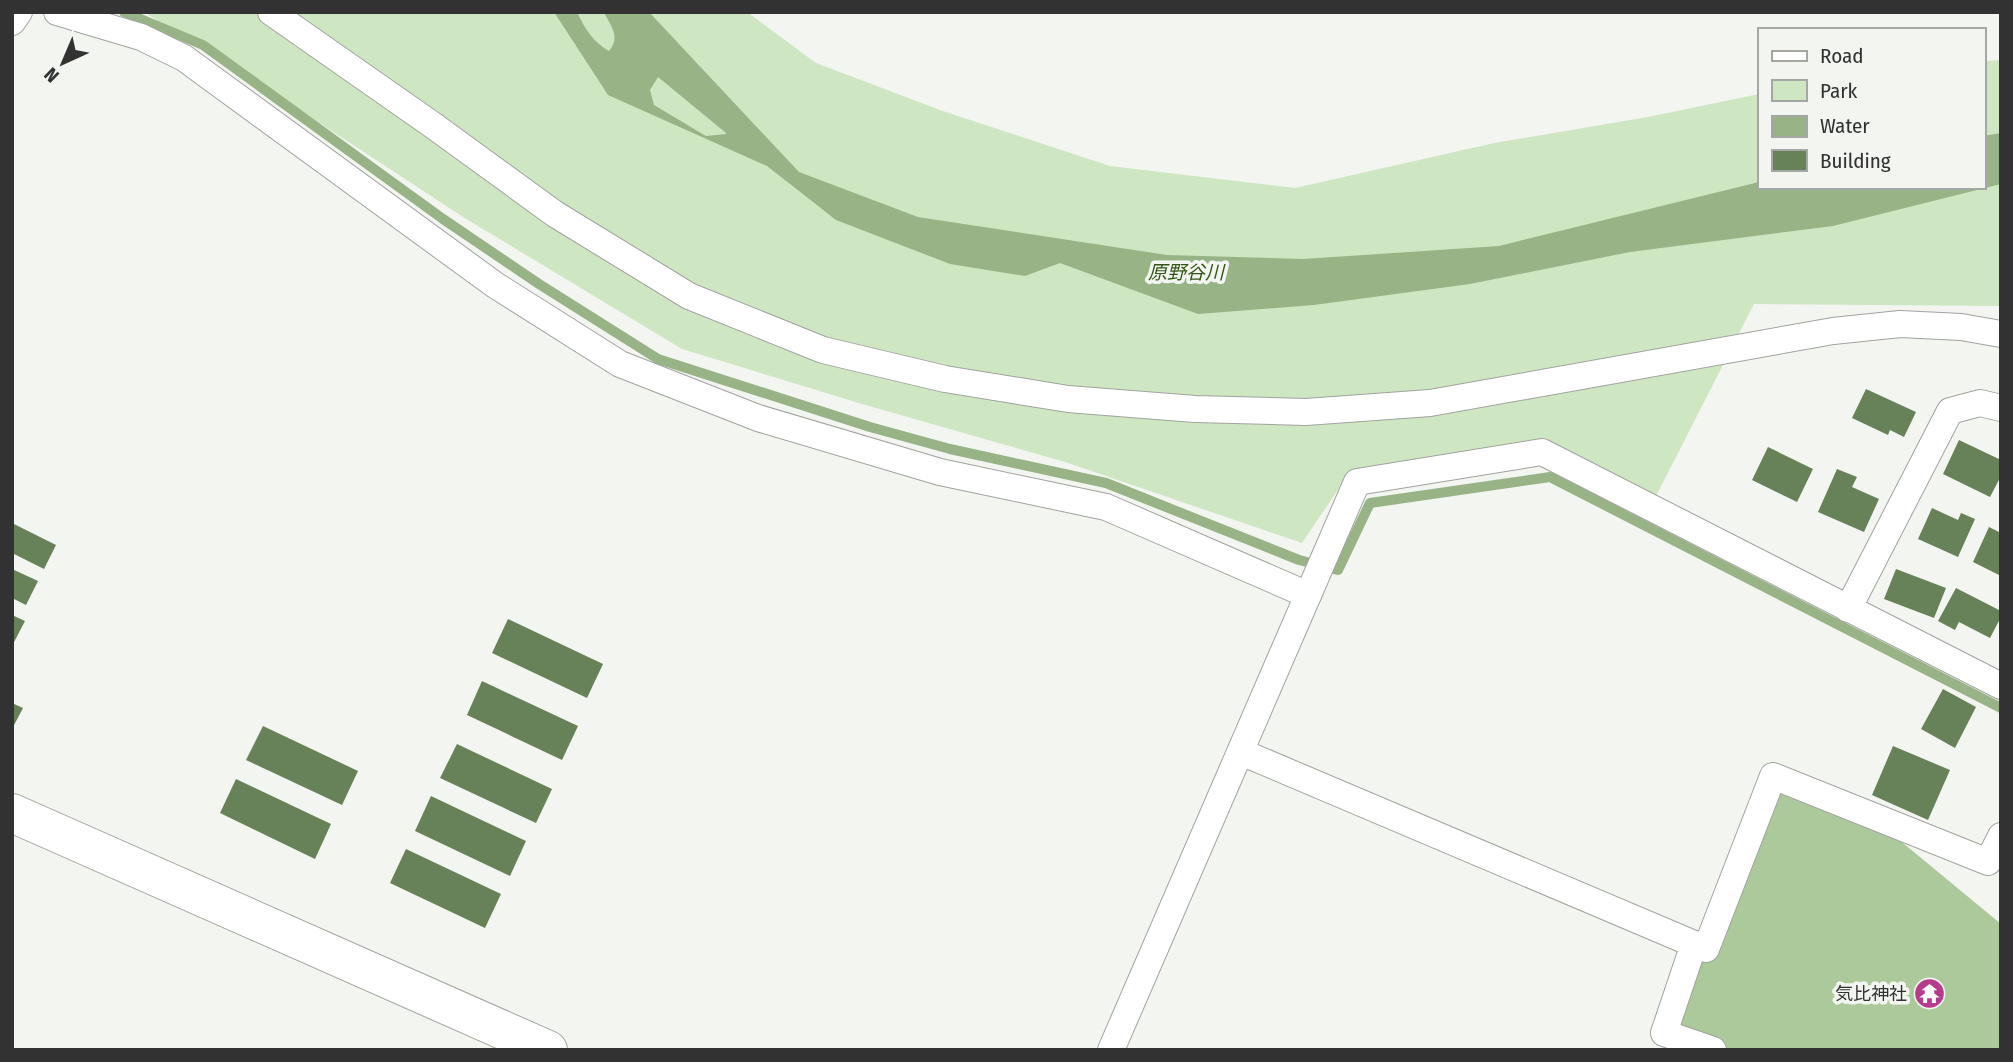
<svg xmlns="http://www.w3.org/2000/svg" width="2013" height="1062" viewBox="0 0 2013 1062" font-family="'Fira Sans Condensed','Noto Sans JP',sans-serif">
  <rect width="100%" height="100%" fill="#f3f5f1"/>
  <polygon fill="#cfe6c3" points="144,12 747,12 816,63 940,110 1110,166 1295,188 1494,143 1648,117 1759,94 1759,187 1983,187 1983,61 2001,60 2001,306 1754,304 1650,508 1534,453 1348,475 1302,543 1065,462 862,404 682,349 463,217 231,65"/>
  <polygon fill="#acc99b" points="1773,776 1903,843 2001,924 2001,1050 1713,1050 1664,1033"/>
  <path fill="#98b487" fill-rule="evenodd" d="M554 12H577C585 29 593 42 609 51 621 37 611 27 604 12H649L799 172 918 217 1167 255 1303 259 1499 246 1759 182V187H1983V136L2001 133V184L1833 226 1630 252 1470 284 1314 305 1198 314 1060 263 1025 276 950 264 836 220 767 166 608 95ZM658 77 726 133V134L706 136 654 105 650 90Z"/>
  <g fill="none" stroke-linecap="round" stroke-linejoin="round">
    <polyline stroke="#98b487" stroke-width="10" points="124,12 203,45 443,219 539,284 658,359 870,427 950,449 1106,483 1299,560 1338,570 1370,503 1550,477 2001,708"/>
  </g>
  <g fill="#678258">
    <polygon points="1866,389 1916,412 1904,437 1890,430 1888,435 1852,418"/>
    <polygon points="1959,440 2001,460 2001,476 1990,497 1943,474"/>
    <polygon points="1768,447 1813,469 1797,502 1752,480"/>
    <polygon points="1837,469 1857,477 1852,487 1879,499 1864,532 1818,512"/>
    <polygon points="1932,508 1958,520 1961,513 1975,519 1958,557 1918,539"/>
    <polygon points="12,523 56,545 44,569 12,553"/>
    <polygon points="1989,527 2001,533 2001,576 1973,562"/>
    <polygon points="12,569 38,581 26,605 12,598"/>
    <polygon points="1896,569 1946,588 1934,618 1884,599"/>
    <polygon points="1956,588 2001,611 2001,617 1990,638 1959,622 1955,630 1938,621"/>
    <polygon points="12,615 25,621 12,646"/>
    <polygon points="508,619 603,664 587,698 492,653"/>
    <polygon points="482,681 578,726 562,760 467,715"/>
    <polygon points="1943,689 1976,707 1955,748 1921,729"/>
    <polygon points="12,703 23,708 12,729"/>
    <polygon points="263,726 358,771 342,805 246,760"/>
    <polygon points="457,744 552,789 536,823 440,778"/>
    <polygon points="1893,746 1950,770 1928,820 1872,795"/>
    <polygon points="236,779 331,824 315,859 220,813"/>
    <polygon points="431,796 526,841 510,876 415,831"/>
    <polygon points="406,849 501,894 485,928 390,883"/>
  </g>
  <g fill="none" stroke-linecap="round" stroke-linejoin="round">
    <defs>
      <g id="street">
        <polyline points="57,12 141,37 184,58 495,285 620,364 758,418 940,472 1106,507 1308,595"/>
        <polyline points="271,12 434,126 555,214 689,296 823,350 945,379 1068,399 1195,409 1306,412 1430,403 1833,331 1900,324 1961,327 2001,334"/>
        <polyline points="12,22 19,12"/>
        <polyline points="1848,609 1950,411 1980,403 2001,408"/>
        <polyline points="1241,752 1694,944 1664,1033 1713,1050"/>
        <polyline points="1694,944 1706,949 1773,776 1988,862 2001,836"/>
        <polyline points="1111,1050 1357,482 1542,452 2001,686"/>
      </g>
      <polyline id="secondary" points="12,813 548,1050"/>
    </defs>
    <use href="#street" stroke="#a1a3a0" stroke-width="28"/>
    <use href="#secondary" stroke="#a1a3a0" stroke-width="40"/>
    <use href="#street" stroke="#fff" stroke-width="26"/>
    <use href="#secondary" stroke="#fff" stroke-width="38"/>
  </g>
  <defs>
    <symbol id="temple-disc" viewBox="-11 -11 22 22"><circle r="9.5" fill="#b63b8b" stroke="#f3f5f1"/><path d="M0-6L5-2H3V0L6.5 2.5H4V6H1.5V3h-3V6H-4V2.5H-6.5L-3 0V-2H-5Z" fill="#fff"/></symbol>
  </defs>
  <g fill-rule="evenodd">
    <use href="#temple-disc" x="1912" y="976" width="35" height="35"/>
  </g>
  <g text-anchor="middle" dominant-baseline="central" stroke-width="7" stroke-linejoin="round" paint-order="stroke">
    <g font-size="18" fill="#313231" stroke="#f3f5f1" text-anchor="end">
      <text x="1907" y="994">気比神社</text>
    </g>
    <g font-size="19" font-style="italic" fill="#315616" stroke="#f3f5f1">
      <text x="1186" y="272">原野谷川</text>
    </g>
  </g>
  <rect width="2013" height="1062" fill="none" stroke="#313231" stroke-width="28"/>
  <rect x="1758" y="28" width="228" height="161" fill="#f3f5f1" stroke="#a5a7a4" stroke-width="2"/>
  <rect x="1772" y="51" width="35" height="10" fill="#ffffff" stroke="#a5a7a4" stroke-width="2"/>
  <text x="1820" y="63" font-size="21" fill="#313231">Road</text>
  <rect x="1772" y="80" width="35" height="21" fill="#cfe6c3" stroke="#a5a7a4" stroke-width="2"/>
  <text x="1820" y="98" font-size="21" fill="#313231">Park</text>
  <rect x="1772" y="116" width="35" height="21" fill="#98b487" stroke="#a5a7a4" stroke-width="2"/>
  <text x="1820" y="133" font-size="21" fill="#313231">Water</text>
  <rect x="1772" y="150" width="35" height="21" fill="#678258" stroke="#a5a7a4" stroke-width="2"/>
  <text x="1820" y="168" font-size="21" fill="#313231">Building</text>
  <g transform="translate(63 63) rotate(224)" stroke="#f3f5f1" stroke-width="5" paint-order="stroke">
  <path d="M0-5L12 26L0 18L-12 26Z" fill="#313231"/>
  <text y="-10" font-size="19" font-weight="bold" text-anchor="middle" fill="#313231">N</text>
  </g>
</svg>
